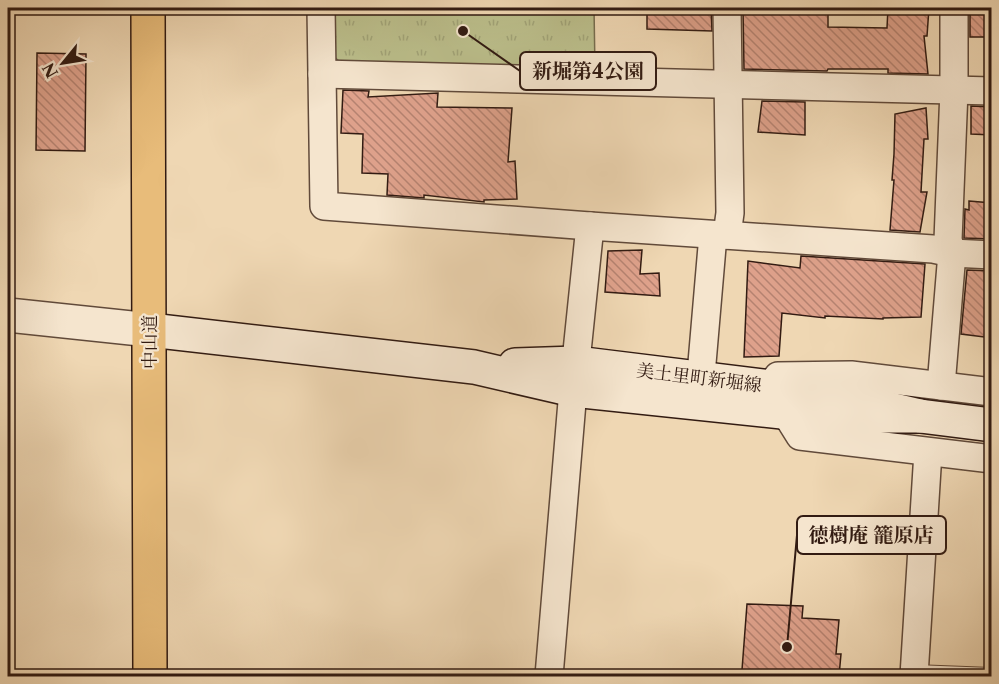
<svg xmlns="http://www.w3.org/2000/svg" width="999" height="684" viewBox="0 0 999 684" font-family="'Libre Caslon Text','Noto Serif JP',serif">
  <defs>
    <pattern id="park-tufts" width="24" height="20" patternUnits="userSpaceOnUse" patternTransform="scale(1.5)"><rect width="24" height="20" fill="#bbbe8b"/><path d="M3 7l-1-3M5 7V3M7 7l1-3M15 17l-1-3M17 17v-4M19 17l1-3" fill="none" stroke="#a1a377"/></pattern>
    <pattern id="building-back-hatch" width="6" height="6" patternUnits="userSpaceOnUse" patternTransform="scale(1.5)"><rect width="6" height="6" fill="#dea18b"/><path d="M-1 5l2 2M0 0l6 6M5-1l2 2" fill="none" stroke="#b58270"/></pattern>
  </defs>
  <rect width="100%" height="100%" fill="#efd7b3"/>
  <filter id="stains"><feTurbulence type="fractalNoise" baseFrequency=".00333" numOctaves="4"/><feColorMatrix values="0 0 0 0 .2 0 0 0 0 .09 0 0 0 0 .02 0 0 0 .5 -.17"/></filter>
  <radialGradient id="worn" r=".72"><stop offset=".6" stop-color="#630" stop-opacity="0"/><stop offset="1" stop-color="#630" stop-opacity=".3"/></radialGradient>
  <polygon fill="url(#park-tufts)" stroke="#766c4e" stroke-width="1.5" points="331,8 594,8 595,69 340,62 331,54"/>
  <g fill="url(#building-back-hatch)" stroke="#321b12" stroke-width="1.5">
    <polygon points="647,8 711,8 712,31 647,29"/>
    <polygon points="743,8 828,8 828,27 887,28 888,8 929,8 927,36 924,36 928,74 888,73 888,69 828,69 827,71 744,69"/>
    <rect x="970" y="8" width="22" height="29"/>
    <polygon points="37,53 86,54 85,151 36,150"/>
    <polygon points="343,90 369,91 368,97 438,93 437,107 512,108 508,162 515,161 517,199 484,200 484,202 424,195 424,198 387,195 388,174 362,173 363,134 341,133"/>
    <polygon points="762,101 805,102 805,135 758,132"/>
    <polygon points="971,106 992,107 992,135 971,134"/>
    <polygon points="926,108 928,139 924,139 921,192 927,192 920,232 890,230 894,180 892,180 894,154 895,114"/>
    <polygon points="969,201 992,203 992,239 964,238 965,209 969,210"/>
    <polygon points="642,250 640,274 659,273 660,296 605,292 608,251"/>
    <polygon points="801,256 925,264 921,317 883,318 883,319 825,316 825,318 782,313 779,356 744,357 748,261 800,268"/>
    <polygon points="967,270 992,271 992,338 961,334"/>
    <polygon points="747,604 803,606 802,618 839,620 836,654 841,654 839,676 742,670"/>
  </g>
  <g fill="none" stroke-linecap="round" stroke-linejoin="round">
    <defs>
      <polyline id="service" points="914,672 992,675"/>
      <g id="minor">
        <polyline points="321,8 324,206 590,226"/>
        <polyline points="322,74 992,91"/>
        <polyline points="727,235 730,213 727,8"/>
        <polyline points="778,376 851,375 992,392"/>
        <polyline points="941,386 952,253 948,240 954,90 954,8"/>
        <polyline points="699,398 713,235"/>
        <polyline points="787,398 785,412 800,436 992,459"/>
        <polyline points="549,676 573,390 590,226 933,249 952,253 992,255"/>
        <polyline points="914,676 928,452"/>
      </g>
      <polyline id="tertiary" points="8,315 150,330"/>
      <g id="secondary">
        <polyline points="150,330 474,367 573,390 819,416 920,416"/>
        <polyline points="515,365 576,363 821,393 920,416 992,425"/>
      </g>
      <polyline id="trunk" points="148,8 150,676"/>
    </defs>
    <use href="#service" stroke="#614a3a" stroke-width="16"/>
    <use href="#minor" stroke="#614a3a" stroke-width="30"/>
    <use href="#tertiary" stroke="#614a3a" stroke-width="36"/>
    <use href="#secondary" stroke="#321b12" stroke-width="36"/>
    <use href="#trunk" stroke="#321b12" stroke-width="36"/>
    <use href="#service" stroke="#f5e5ce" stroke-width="14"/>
    <use href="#minor" stroke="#f5e5ce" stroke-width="27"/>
    <use href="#tertiary" stroke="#f5e5ce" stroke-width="33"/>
    <use href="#secondary" stroke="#f5e5ce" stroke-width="33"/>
    <use href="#trunk" stroke="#e8bc7a" stroke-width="33"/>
  </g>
  <g text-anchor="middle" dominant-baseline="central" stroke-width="4.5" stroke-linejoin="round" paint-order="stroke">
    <g font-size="18" fill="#321b12" stroke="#f5e5ce">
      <text transform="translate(150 342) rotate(-90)">中山道</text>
      <text transform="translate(699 378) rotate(7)">美土里町新堀線</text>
    </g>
  </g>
  <path fill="none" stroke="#321b12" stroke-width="2" d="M463 31L520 71M787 647L797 535"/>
  <g fill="#321b12" stroke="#f5e5ce" stroke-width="2">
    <circle cx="463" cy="31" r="6"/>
    <circle cx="787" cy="647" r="6"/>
  </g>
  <g fill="#f5e5ce" stroke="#321b12" stroke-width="2">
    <rect x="520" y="52" width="136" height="38" rx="6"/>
    <rect x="797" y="516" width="149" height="38" rx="6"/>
  </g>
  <g font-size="20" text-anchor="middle" font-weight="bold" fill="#321b12">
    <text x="588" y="78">新堀第4公園</text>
    <text x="871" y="542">徳樹庵 籠原店</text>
  </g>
  <rect width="999" height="684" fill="none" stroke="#efd7b3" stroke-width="30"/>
  <rect x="9" y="9" width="981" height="666" fill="none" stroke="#321b12" stroke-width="3"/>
  <rect x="15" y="15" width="969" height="654" fill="none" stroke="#321b12" stroke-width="1.5"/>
  <g transform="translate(63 63) rotate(240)" stroke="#f5e5ce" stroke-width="4.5" paint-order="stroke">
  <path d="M0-4.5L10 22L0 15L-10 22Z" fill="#321b12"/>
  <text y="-9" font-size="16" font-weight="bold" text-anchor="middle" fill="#321b12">N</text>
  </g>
  <rect width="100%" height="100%" filter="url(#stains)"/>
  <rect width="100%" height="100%" fill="url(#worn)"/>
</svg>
